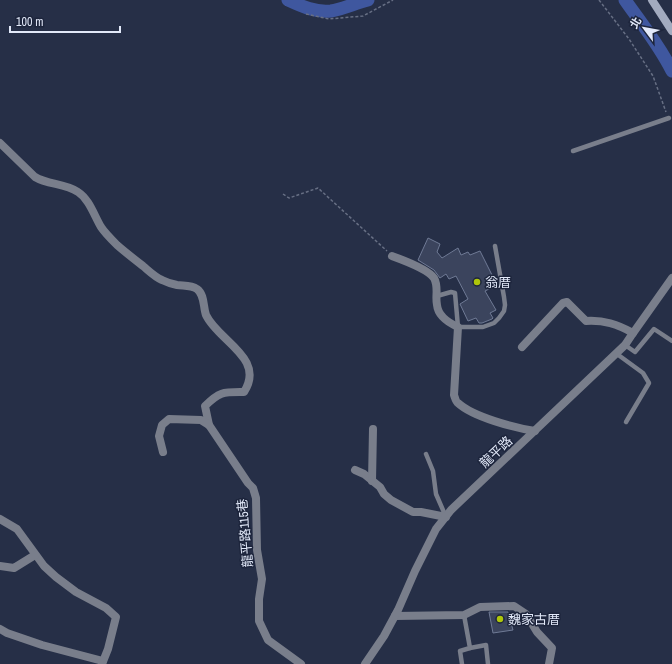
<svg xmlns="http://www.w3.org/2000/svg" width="672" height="664" viewBox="0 0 672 664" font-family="'Archivo Narrow','Noto Sans TC',sans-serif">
  <rect width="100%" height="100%" fill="#262f47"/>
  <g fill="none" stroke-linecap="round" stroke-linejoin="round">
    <g stroke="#3f579f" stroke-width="13">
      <path d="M288 0C301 6 316 13 331 11 343 9 356 3 368 0"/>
      <path d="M625 0C641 23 660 46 672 71"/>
    </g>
  </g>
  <g fill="#3b445d" stroke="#6f7a95">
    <polygon points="428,238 440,244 437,252 442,258 458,248 461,255 468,252 470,255 480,251 497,285 485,291 496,310 490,313 493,318 492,319 482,323 479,323 476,318 468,321 460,304 468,299 456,276 449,279 446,274 440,278 434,270 418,260"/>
    <polygon points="489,612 508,612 513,630 493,633"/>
  </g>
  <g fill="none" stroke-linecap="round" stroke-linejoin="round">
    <g stroke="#676f84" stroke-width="1.5" stroke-dasharray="3 2" stroke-linecap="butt">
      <polyline points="599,0 629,39 653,76 666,112"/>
      <polyline points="306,14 329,19 363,16 393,0"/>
      <polyline points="283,194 289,198 318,188 387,251"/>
    </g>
    <g stroke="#797e8b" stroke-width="4.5">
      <polyline points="573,151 669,118"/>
      <polyline points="437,296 451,292 455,293 458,327 483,327 494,323 499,318 504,311 505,305 504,297 495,246"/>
      <polyline points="625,345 635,352 654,329 672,341"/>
      <polyline points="617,354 643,373 649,383 626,422"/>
      <polyline points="426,454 433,471 436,494 446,517"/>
      <polyline points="470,648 486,645 488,664"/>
      <polyline points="462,664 460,651 470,648 464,615"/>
    </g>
    <g stroke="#797e8b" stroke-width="8">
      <path d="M0 143 35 177C48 185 65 183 78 192 89 199 94 215 101 227 105 233 112 240 117 245 125 252 134 259 143 266 149 271 155 277 162 280 166 282 172 284 177 285 184 286 191 285 197 289 205 295 203 307 206 315 218 341 266 358 244 392 224 392 220 391 205 406L209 425"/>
      <path d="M392 256C403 260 428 269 434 278 439 287 435 296 437 305 438 316 449 323 458 327L454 395C455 398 456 402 458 403 473 417 515 428 535 431"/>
      <path d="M522 347 563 303 567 302 586 321C604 320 617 324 633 333"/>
      <polyline points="163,452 159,436 162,425 169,419 201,420 209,425 248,483 253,488 256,498 257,550 262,579 259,599 259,621 268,640 301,664"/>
      <polyline points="355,470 364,474 380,487 384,494 391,500 413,512 421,512 446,517"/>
      <polyline points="372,481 373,429"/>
      <polyline points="0,519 17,529 44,566 56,577 76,592 106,608 116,617 108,649 102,664"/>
      <polyline points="0,566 14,568 35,555"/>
      <polyline points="395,616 464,615 480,607 514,606 526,614 537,632 552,648 549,664"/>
      <polyline points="0,629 7,633 42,645 103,661"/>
    </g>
    <polyline stroke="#797e8b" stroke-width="8" points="365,664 384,636 398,610 415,571 436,529 451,510 625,345 631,336 672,278"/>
    <polyline stroke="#a3abbf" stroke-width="8" points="652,0 672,31"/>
  </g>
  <g fill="#aec60a" stroke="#1d253c" stroke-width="1.5">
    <circle cx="477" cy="282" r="4"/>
    <circle cx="500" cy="619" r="4"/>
  </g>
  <g text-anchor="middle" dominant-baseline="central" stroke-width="3" stroke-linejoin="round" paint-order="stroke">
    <g font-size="13" fill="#e2e9f9" stroke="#1d253c" text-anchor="start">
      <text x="485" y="282">翁厝</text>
      <text x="508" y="619">魏家古厝</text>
    </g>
    <g font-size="13" fill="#e2e9f9" stroke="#1d253c">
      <text transform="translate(496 452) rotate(-43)">龍平路</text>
      <text transform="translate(245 533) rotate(-95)">龍平路115巷</text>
    </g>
  </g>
  <g transform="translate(644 28) rotate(302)" stroke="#1d253c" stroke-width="3" paint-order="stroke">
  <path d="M0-3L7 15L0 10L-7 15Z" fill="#e2e9f9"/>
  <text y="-6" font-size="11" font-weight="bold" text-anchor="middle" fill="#e2e9f9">北</text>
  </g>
  <path d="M10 26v6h110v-6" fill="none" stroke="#e2e9f9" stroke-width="2"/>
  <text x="16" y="26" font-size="12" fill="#e2e9f9" stroke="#1d253c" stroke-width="3" paint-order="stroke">100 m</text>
</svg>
